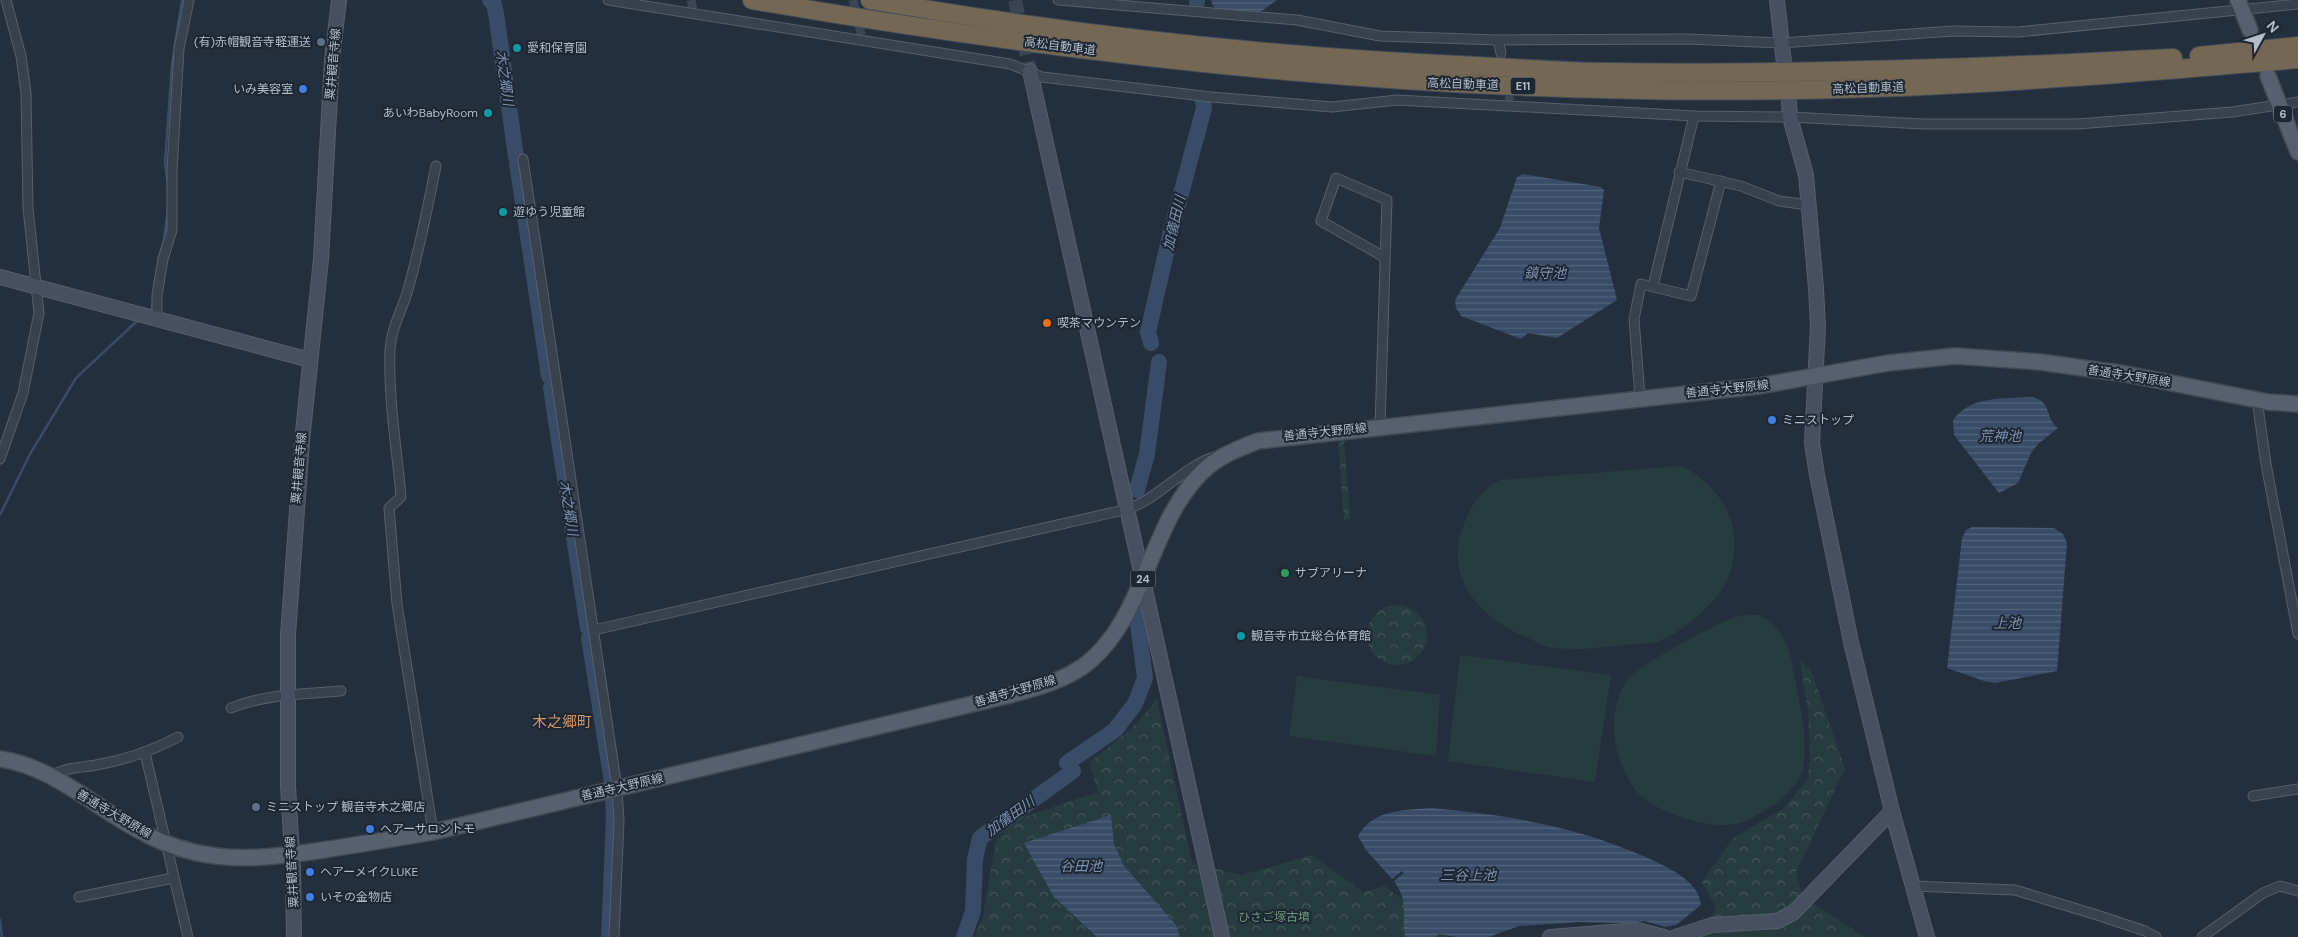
<svg xmlns="http://www.w3.org/2000/svg" width="2298" height="937" viewBox="0 0 2298 937" font-family="'DM Sans','Noto Sans JP',sans-serif">
  <defs>
    <pattern id="forest-crowns" width="20" height="18" patternUnits="userSpaceOnUse" patternTransform="scale(1.25)"><rect width="20" height="18" fill="#263c3f"/><path d="M2 6a3 3 0 1 1 6 0M12 15a3 3 0 1 1 6 0" fill="none" stroke="#435659"/></pattern>
    <pattern id="water-rules" width="6" height="5" patternUnits="userSpaceOnUse" patternTransform="scale(1.25)"><rect width="6" height="5" fill="#394c67"/><path d="M0 2.5h6" fill="none" stroke="#53647b"/></pattern>
  </defs>
  <rect width="100%" height="100%" fill="#242f3e"/>
  <g fill="#263c3f">
    <path d="M1682 466C1714 482 1738 515 1734 551 1733 565 1729 580 1721 591 1710 608 1680 633 1660 641 1653 644 1642 643 1634 644 1608 647 1580 651 1555 648 1546 648 1537 642 1530 639 1486 622 1446 584 1461 533 1467 512 1479 490 1500 480Z"/>
    <path d="M1760 615C1790 634 1790 654 1796 685 1801 709 1808 744 1803 768 1799 783 1788 794 1776 803 1766 810 1754 818 1743 822 1716 832 1669 816 1646 800 1636 793 1629 781 1624 770 1611 745 1610 709 1625 683 1634 667 1718 622 1738 616 1745 614 1753 615 1760 615Z"/>
    <polygon points="1460,655 1611,675 1595,782 1448,761"/>
    <polygon points="1297,676 1440,695 1436,756 1289,736"/>
  </g>
  <g fill="url(#forest-crowns)">
    <polygon points="1344,439 1350,519 1344,520 1338,440"/>
    <circle cx="1397" cy="635" r="30"/>
    <polygon points="1800,661 1811,670 1845,769 1796,872 1803,897 1865,937 1685,937 1706,928 1716,908 1702,882 1733,838 1784,808 1808,779 1810,757 1808,712"/>
    <polygon points="1157,700 1192,863 1242,875 1312,855 1363,892 1385,886 1448,937 974,937 983,917 996,840 1015,820 1098,792 1089,763 1132,728"/>
  </g>
  <g fill="url(#water-rules)">
    <polygon points="1211,0 1277,0 1259,13 1214,8"/>
    <polygon points="1523,174 1601,187 1604,190 1599,228 1617,300 1557,338 1528,333 1521,339 1461,316 1456,308 1455,300 1500,228 1517,177"/>
    <path d="M2032 397C2053 402 2044 418 2058 428L2038 444 2031 453 2018 483 1999 493 1954 435 1953 420C1971 395 2004 399 2032 397Z"/>
    <polygon points="1972,527 2054,528 2063,534 2067,543 2057,671 1995,683 1984,681 1947,668 1962,538 1966,530"/>
    <path d="M1432 808C1509 815 1579 827 1650 859 1669 868 1699 881 1701 905L1676 925 1665 927 1645 921 1625 923 1579 922 1519 926 1489 937H1456L1439 934 1436 937H1405C1401 915 1410 904 1394 881L1404 873 1402 871 1392 879 1366 850 1358 836C1373 809 1405 810 1432 808Z"/>
    <polygon points="1111,815 1114,844 1124,866 1176,925 1180,937 1097,937 1054,897 1024,843"/>
  </g>
  <g fill="none" stroke-linecap="round" stroke-linejoin="round">
    <g stroke="#394c67" stroke-width="2.5">
      <polyline points="168,186 165,163 172,64 182,0"/>
      <polyline points="158,260 164,240 168,209"/>
      <polyline points="154,287 156,275"/>
      <polyline points="152,308 153,297"/>
      <polyline points="0,515 30,454 76,378 137,321"/>
      <polyline points="0,920 2,937"/>
    </g>
    <g stroke="#394c67" stroke-width="16">
      <polyline points="490,0 494,4 496,13 516,157"/>
      <polyline points="1197,0 1197,2"/>
      <polyline points="517,163 549,376"/>
      <polyline points="1151,343 1148,332 1171,231 1204,108 1203,101"/>
      <polyline points="551,388 588,628"/>
      <polyline points="1137,490 1147,454 1159,362"/>
      <polyline points="589,638 612,782"/>
      <polyline points="1067,763 1115,730 1135,704 1145,678 1136,609"/>
      <polyline points="609,937 614,816 613,796"/>
      <polyline points="964,937 973,911 975,859 980,838 1073,771"/>
    </g>
    <g stroke="#3a4453" stroke-width="9" stroke-dasharray="9 4.5" stroke-linecap="butt">
      <polyline points="691,0 694,14"/>
      <polyline points="853,0 863,42"/>
      <polyline points="1507,82 1510,101"/>
    </g>
    <polyline stroke="#3a4453" stroke-width="14" stroke-dasharray="14 7" stroke-linecap="butt" points="1015,0 1030,71"/>
    <defs>
      <g id="street">
        <polyline points="608,0 1010,64 1042,77 1211,97 1332,107 1397,100 1694,116 1790,117 1923,124 2077,124 2232,112 2298,102"/>
        <polyline points="1058,0 1297,20 1380,36 1498,40 1688,39 1781,43 1954,31 2018,32 2298,4"/>
        <polyline points="1498,40 1501,53"/>
        <polyline points="523,159 617,788 619,821 614,937"/>
        <polyline points="1679,172 1741,186 1779,201 1808,205"/>
        <polyline points="1653,286 1694,116"/>
        <polyline points="157,319 157,295 163,259 172,230 172,170 179,49 189,0"/>
        <polyline points="1640,398 1634,319 1641,284 1691,296 1721,181"/>
        <polyline points="2257,400 2266,464 2298,634"/>
        <polyline points="1380,426 1387,200 1336,178 1321,221 1384,257"/>
        <polyline points="0,459 23,393 39,313 28,208 26,93 21,56 6,0"/>
        <path d="M594 630 1128 509C1161 497 1186 464 1217 456"/>
        <path d="M231 708C265 694 305 694 341 691"/>
        <polyline points="145,753 188,937"/>
        <path d="M51 776C65 767 80 768 96 765 125 760 152 751 178 737"/>
        <polyline points="2253,796 2298,789"/>
        <path d="M433 832 397 604 389 508 401 497C397 449 388 399 390 350 391 330 400 314 406 296 419 254 427 209 436 166"/>
        <polyline points="1912,886 2015,890 2097,915 2145,931 2156,937"/>
        <polyline points="79,897 173,878"/>
        <polyline points="2202,937 2263,893 2280,886 2298,891"/>
      </g>
      <g id="secondary">
        <polyline points="1777,0 1784,63"/>
        <polyline points="1030,71 1222,937"/>
        <polyline points="1789,102 1790,117 1806,175 1816,288 1818,326 1812,443 1817,475 1851,642 1892,811 1927,937"/>
        <polyline points="0,277 310,360"/>
        <polyline points="294,937 293,871 288,786 288,635 302,441 321,259 332,60 339,0"/>
        <polyline points="1550,937 1637,930 1664,937"/>
        <polyline points="1675,937 1712,925 1777,921 1793,913 1892,811"/>
      </g>
      <g id="primary">
        <polyline points="2238,0 2250,30"/>
        <polyline points="2268,76 2298,152"/>
        <path d="M0 759C55 767 96 809 144 833 166 845 191 853 216 856 247 860 279 856 310 852 351 846 392 839 433 832L1006 696C1036 688 1066 681 1090 661 1146 613 1150 523 1202 472 1218 456 1238 449 1258 441L1759 386 1888 363 1955 356 2040 362 2126 374 2268 402 2298 404"/>
      </g>
      <g id="highway">
        <path d="M752 0C1110 62 1474 99 1839 89 1992 85 2145 72 2298 59"/>
        <path d="M870 0C1071 35 1273 57 1477 66 1521 68 1564 72 1608 72 1797 75 1984 68 2173 58"/>
        <polyline points="2199,56 2298,46"/>
      </g>
    </defs>
    <use href="#street" stroke="#565f6c" stroke-width="11"/>
    <use href="#secondary" stroke="#565f6c" stroke-width="16"/>
    <use href="#primary" stroke="#414a57" stroke-width="18"/>
    <use href="#highway" stroke="#434c59" stroke-width="20"/>
    <use href="#street" stroke="#38414e" stroke-width="9"/>
    <use href="#secondary" stroke="#465061" stroke-width="14"/>
    <use href="#primary" stroke="#56606e" stroke-width="15"/>
    <use href="#highway" stroke="#746855" stroke-width="18"/>
  </g>
  <g fill="#5c6f8a" stroke="#1d2633" stroke-width="2">
    <circle cx="321" cy="42" r="5"/>
    <circle cx="256" cy="807" r="5"/>
  </g>
  <g fill="#0f9aa8" stroke="#1d2633" stroke-width="2">
    <circle cx="517" cy="48" r="5"/>
    <circle cx="488" cy="113" r="5"/>
    <circle cx="503" cy="212" r="5"/>
    <circle cx="1241" cy="636" r="5"/>
  </g>
  <g fill="#3f7fe0" stroke="#1d2633" stroke-width="2">
    <circle cx="303" cy="89" r="5"/>
    <circle cx="1772" cy="420" r="5"/>
    <circle cx="370" cy="829" r="5"/>
    <circle cx="310" cy="872" r="5"/>
    <circle cx="310" cy="897" r="5"/>
  </g>
  <circle fill="#e8710a" stroke="#1d2633" stroke-width="2" cx="1047" cy="323" r="5"/>
  <circle fill="#2e9e5b" stroke="#1d2633" stroke-width="2" cx="1285" cy="573" r="5"/>
  <g text-anchor="middle" dominant-baseline="central" stroke-width="4" stroke-linejoin="round" paint-order="stroke">
    <g fill="#1d2633" stroke="#878f9c" stroke-width="1">
      <rect x="1510.5" y="77.5" width="25" height="17" rx="4"/>
      <rect x="2274" y="105.5" width="18" height="17" rx="4"/>
      <rect x="1130.5" y="570.5" width="25" height="17" rx="4"/>
    </g>
    <g font-size="11" font-weight="bold" fill="#b4bcc9">
      <text x="1523" y="86">E11</text>
      <text x="2283" y="114">6</text>
      <text x="1143" y="579">24</text>
    </g>
    <g font-size="12" fill="#b4bcc9" stroke="#1d2633" text-anchor="start">
      <text x="311" y="42" text-anchor="end">(有)赤帽観音寺軽運送</text>
      <text x="527" y="48">愛和保育園</text>
      <text x="293" y="89" text-anchor="end">いみ美容室</text>
      <text x="478" y="113" text-anchor="end">あいわBabyRoom</text>
      <text x="513" y="212">遊ゆう児童館</text>
      <text x="1057" y="323">喫茶マウンテン</text>
      <text x="1782" y="420">ミニストップ</text>
      <text x="1295" y="573">サブアリーナ</text>
      <text x="1251" y="636">観音寺市立総合体育館</text>
      <text x="266" y="807">ミニストップ 観音寺木之郷店</text>
      <text x="380" y="829">ヘアーサロントモ</text>
      <text x="320" y="872">ヘアーメイクLUKE</text>
      <text x="320" y="897">いその金物店</text>
    </g>
    <g font-size="12" fill="#b4bcc9" stroke="#1d2633">
      <text transform="translate(1060 46) rotate(7)">高松自動車道</text>
      <text transform="translate(333 64) rotate(-85)">粟井観音寺線</text>
      <text transform="translate(1463 84) rotate(2)">高松自動車道</text>
      <text transform="translate(1868 88) rotate(-2)">高松自動車道</text>
      <text transform="translate(2129 376) rotate(9)">善通寺大野原線</text>
      <text transform="translate(1727 389) rotate(-6)">善通寺大野原線</text>
      <text transform="translate(1325 432) rotate(-6)">善通寺大野原線</text>
      <text transform="translate(299 468) rotate(-85)">粟井観音寺線</text>
      <text transform="translate(1015 691) rotate(-16)">善通寺大野原線</text>
      <text transform="translate(622 787) rotate(-13)">善通寺大野原線</text>
      <text transform="translate(114 814) rotate(30)">善通寺大野原線</text>
      <text transform="translate(292 872) rotate(-93)">粟井観音寺線</text>
    </g>
    <g font-size="12" fill="#6b9a76" stroke="#1d2633">
      <text x="1274" y="917">ひさご塚古墳</text>
    </g>
    <g font-size="14" font-style="italic" fill="#7c92b1" stroke="#1d2633">
      <text transform="translate(505 78) rotate(82)">木之郷川</text>
      <text transform="translate(1174 223) rotate(-77)">加儀田川</text>
      <text x="1545" y="273">鎮守池</text>
      <text x="2000" y="436">荒神池</text>
      <text transform="translate(569 508) rotate(81)">木之郷川</text>
      <text x="2007" y="623">上池</text>
      <text transform="translate(1010 816) rotate(-36)">加儀田川</text>
      <text x="1081" y="866">谷田池</text>
      <text x="1468" y="875">三谷上池</text>
    </g>
    <g font-size="15" fill="#d59563" stroke="#1d2633">
      <text x="562" y="722">木之郷町</text>
    </g>
  </g>
  <g transform="translate(2263 35) rotate(50)" stroke="#1d2633" stroke-width="4" paint-order="stroke">
  <path d="M0-4L9 19L0 12L-9 19Z" fill="#b4bcc9"/>
  <text y="-8" font-size="14" font-weight="bold" text-anchor="middle" fill="#b4bcc9">N</text>
  </g>
</svg>
